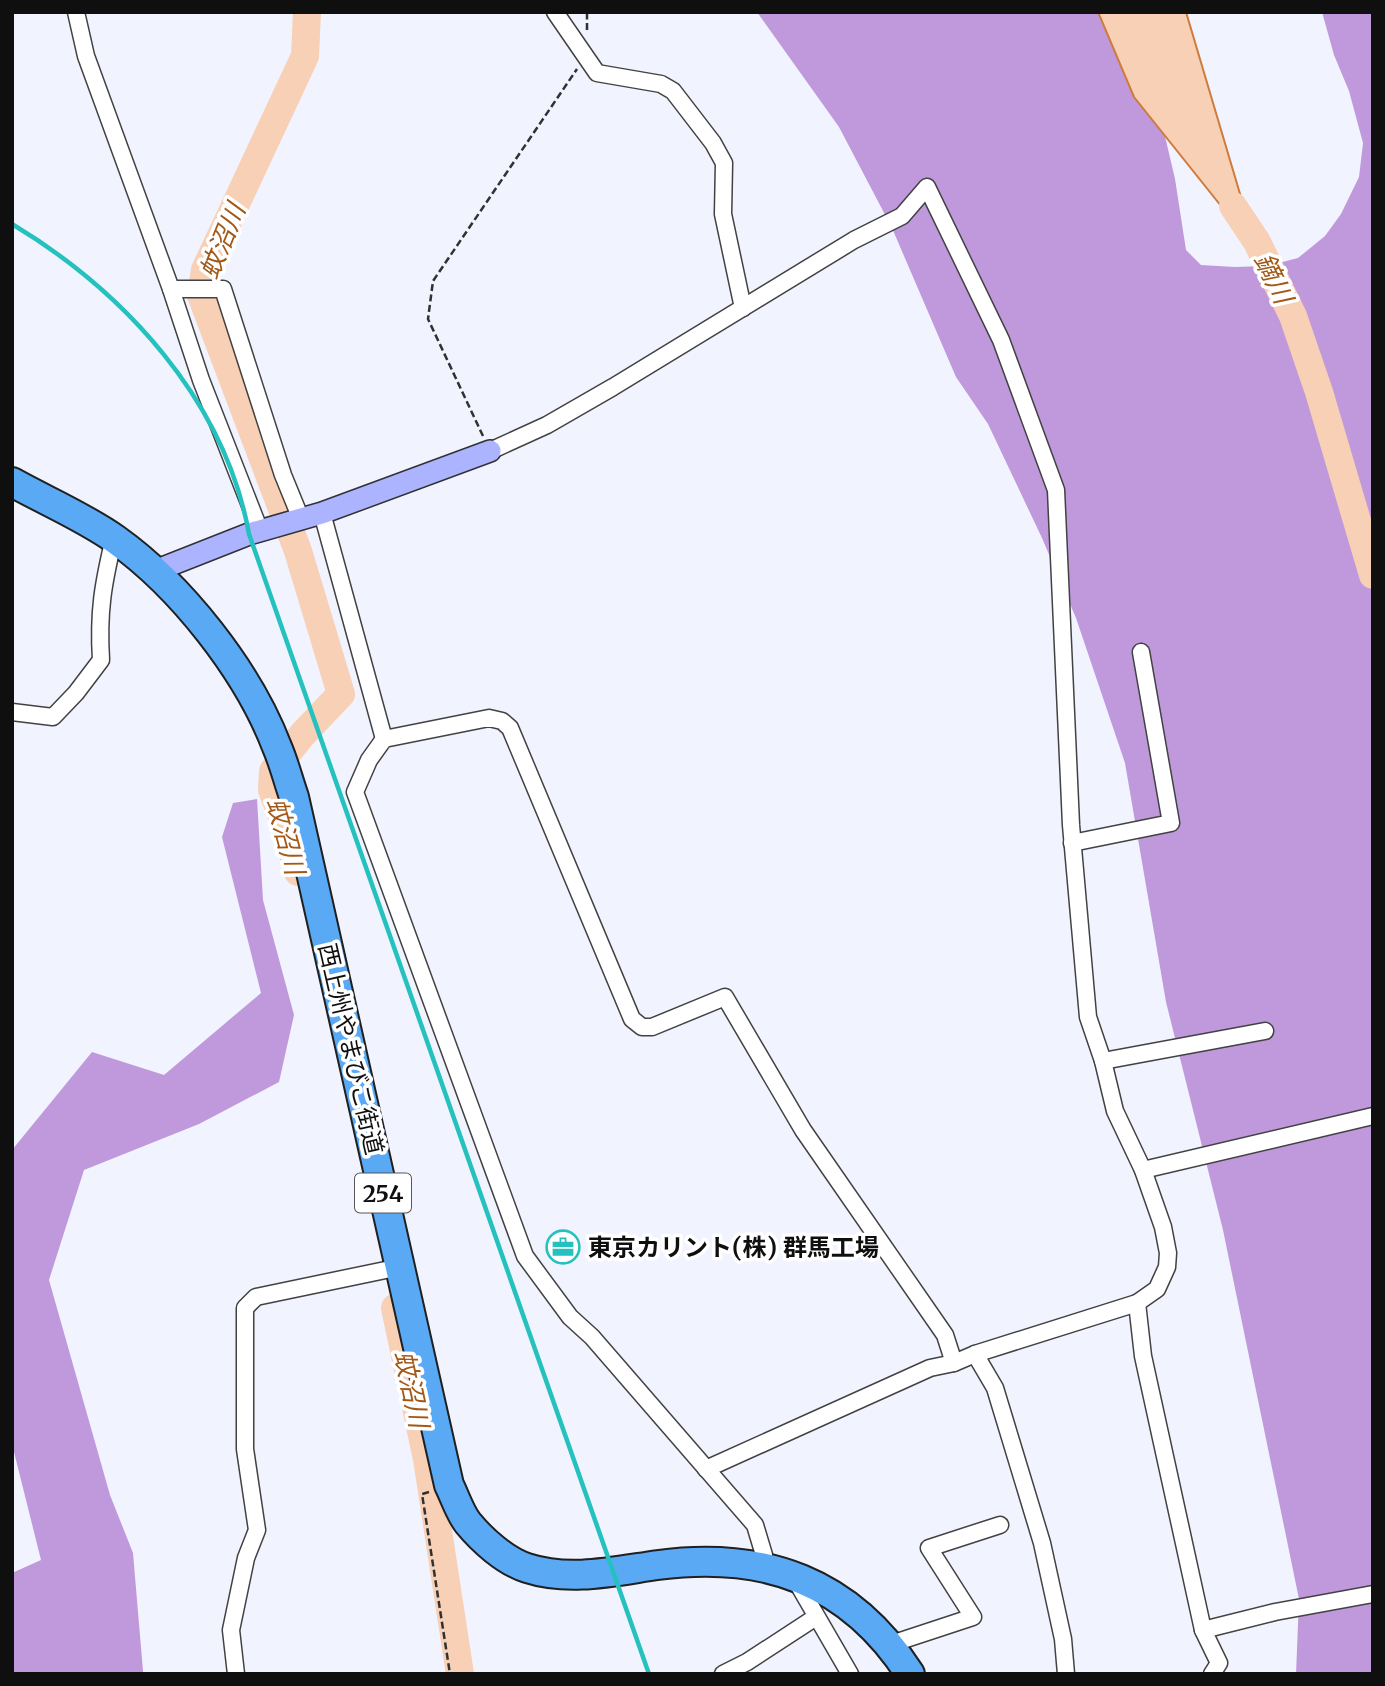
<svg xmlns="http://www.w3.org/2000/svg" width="1385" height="1686" viewBox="0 0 1385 1686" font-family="Merriweather,'Noto Sans JP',serif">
  <rect width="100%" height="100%" fill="#f1f3ff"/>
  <g fill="#bf99db">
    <polygon points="757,12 1127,12 1164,132 1175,179 1186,250 1201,265 1235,267 1267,266 1298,258 1325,236 1341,214 1359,177 1363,143 1349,91 1334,55 1322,12 1373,12 1373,1674 1296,1674 1299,1599 1223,1230 1166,1002 1125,763 1076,618 1042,538 988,424 956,377 892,228 839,127"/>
    <polygon points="257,799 263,900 294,1015 279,1082 199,1124 84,1170 49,1280 110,1495 133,1553 143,1671 142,1674 12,1674 12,1573 41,1560 12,1444 12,1150 92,1052 164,1075 261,993 222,837 233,803"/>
  </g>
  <polygon fill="#f7d0b5" stroke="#ce7b3c" stroke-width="2" points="1098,12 1186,12 1257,251 1134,97"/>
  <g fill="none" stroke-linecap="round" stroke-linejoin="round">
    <g stroke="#f7d0b5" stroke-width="28">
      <polyline points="1233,206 1257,242 1293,316 1319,392 1373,575"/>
      <polyline points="298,872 286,826 272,790 273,771 302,735 341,694 298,551 201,295 205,270 305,56 307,12"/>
      <polyline points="395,1308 427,1459 460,1674"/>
    </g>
    <defs>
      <g id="street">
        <polyline points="76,12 86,56 171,289 201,380 260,531"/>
        <polyline points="555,12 597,73 661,84 673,91 713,143 724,163 723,214 743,308"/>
        <polyline points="171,289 223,289 283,475 301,519"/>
        <polyline points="490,451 547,425 613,387 854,240 902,216 927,187 1001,340 1056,490 1071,825 1088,1017 1103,1061 1115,1111 1143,1170 1163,1227 1168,1253 1167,1267 1157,1289 1137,1303 975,1354 954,1363 930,1368 706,1469"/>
        <polyline points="322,513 384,739"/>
        <path d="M12 712 53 717 76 693 101 660C98 612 103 584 114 538"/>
        <polyline points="1072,843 1171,823 1141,652"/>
        <polyline points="1103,1061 1265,1031"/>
        <polyline points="1143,1170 1373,1116"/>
        <polyline points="1137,1303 1143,1356 1203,1630 1219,1663 1212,1674"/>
        <polyline points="975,1354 995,1388 1042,1543 1063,1639 1066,1674"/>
        <polyline points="757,1564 764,1555 755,1525 592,1337 570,1317 525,1256 355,792 369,760 384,739 489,718 502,721 510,728 632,1019 642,1027 652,1027 725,997 803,1130 945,1335 954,1363"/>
        <polyline points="795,1579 850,1674"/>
        <polyline points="1203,1630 1275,1612 1373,1594"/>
        <polyline points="888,1645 973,1617 929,1548 1000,1525"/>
        <polyline points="236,1674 231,1630 246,1558 257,1530 245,1449 245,1308 256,1297 400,1267"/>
        <polyline points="723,1674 747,1662 816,1617"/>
      </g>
      <polyline id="secondary" points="155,571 249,534 322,513 490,451"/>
      <path id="highway" d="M12 482C46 501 84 517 115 539 181 586 248 671 277 747 284 763 288 780 294 797L449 1485C455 1497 460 1513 468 1523 482 1540 505 1561 527 1568 570 1582 615 1571 658 1565 765 1551 850 1581 910 1674"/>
    </defs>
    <use href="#street" stroke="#424242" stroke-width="19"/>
    <use href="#secondary" stroke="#313131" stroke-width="24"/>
    <use href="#highway" stroke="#202020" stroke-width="32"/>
    <g stroke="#313131" stroke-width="2.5" stroke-dasharray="7 3.5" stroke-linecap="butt">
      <polyline points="587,30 587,12"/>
      <polyline points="483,436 428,319 433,281 577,69"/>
      <polyline points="429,1492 422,1494 450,1674"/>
    </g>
    <use href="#street" stroke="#fff" stroke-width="16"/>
    <use href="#secondary" stroke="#acb3ff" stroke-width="21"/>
    <use href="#highway" stroke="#59a9f5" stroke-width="28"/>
    <path stroke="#25c1be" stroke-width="4.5" d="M12 224C125 292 225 401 249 534L649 1674"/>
  </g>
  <defs>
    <symbol id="office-ring" viewBox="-11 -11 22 22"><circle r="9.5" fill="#fff" stroke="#25c1be" stroke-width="1.5"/><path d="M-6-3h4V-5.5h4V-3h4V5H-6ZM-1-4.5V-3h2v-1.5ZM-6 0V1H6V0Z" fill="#25c1be"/></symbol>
  </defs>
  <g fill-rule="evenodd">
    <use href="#office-ring" x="544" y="1228" width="38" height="38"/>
  </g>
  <g text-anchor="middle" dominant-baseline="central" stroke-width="7" stroke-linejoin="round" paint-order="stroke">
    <rect fill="#fff" stroke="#575757" stroke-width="2" x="355" y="1173.5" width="56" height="39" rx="5"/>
    <g font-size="23" font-weight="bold" fill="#0f0f0f">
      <text x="383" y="1193">254</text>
    </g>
    <g font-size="24" fill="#0f0f0f" stroke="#fff">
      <text transform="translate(351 1049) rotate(77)">西上州やまびこ街道</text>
    </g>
    <g font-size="24" font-weight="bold" fill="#0f0f0f" stroke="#fff" text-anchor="start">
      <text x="588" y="1247">東京カリント(株) 群馬工場</text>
    </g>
    <g font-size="26" font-style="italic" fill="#a35816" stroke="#fff">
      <text transform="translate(222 241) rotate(-68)">蚊沼川</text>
      <text transform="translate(1274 278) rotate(64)">鏑川</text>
      <text transform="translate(286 836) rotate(75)">蚊沼川</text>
      <text transform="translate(412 1389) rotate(78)">蚊沼川</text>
    </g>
  </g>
  <rect width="1385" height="1686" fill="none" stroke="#0f0f0f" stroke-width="28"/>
</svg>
